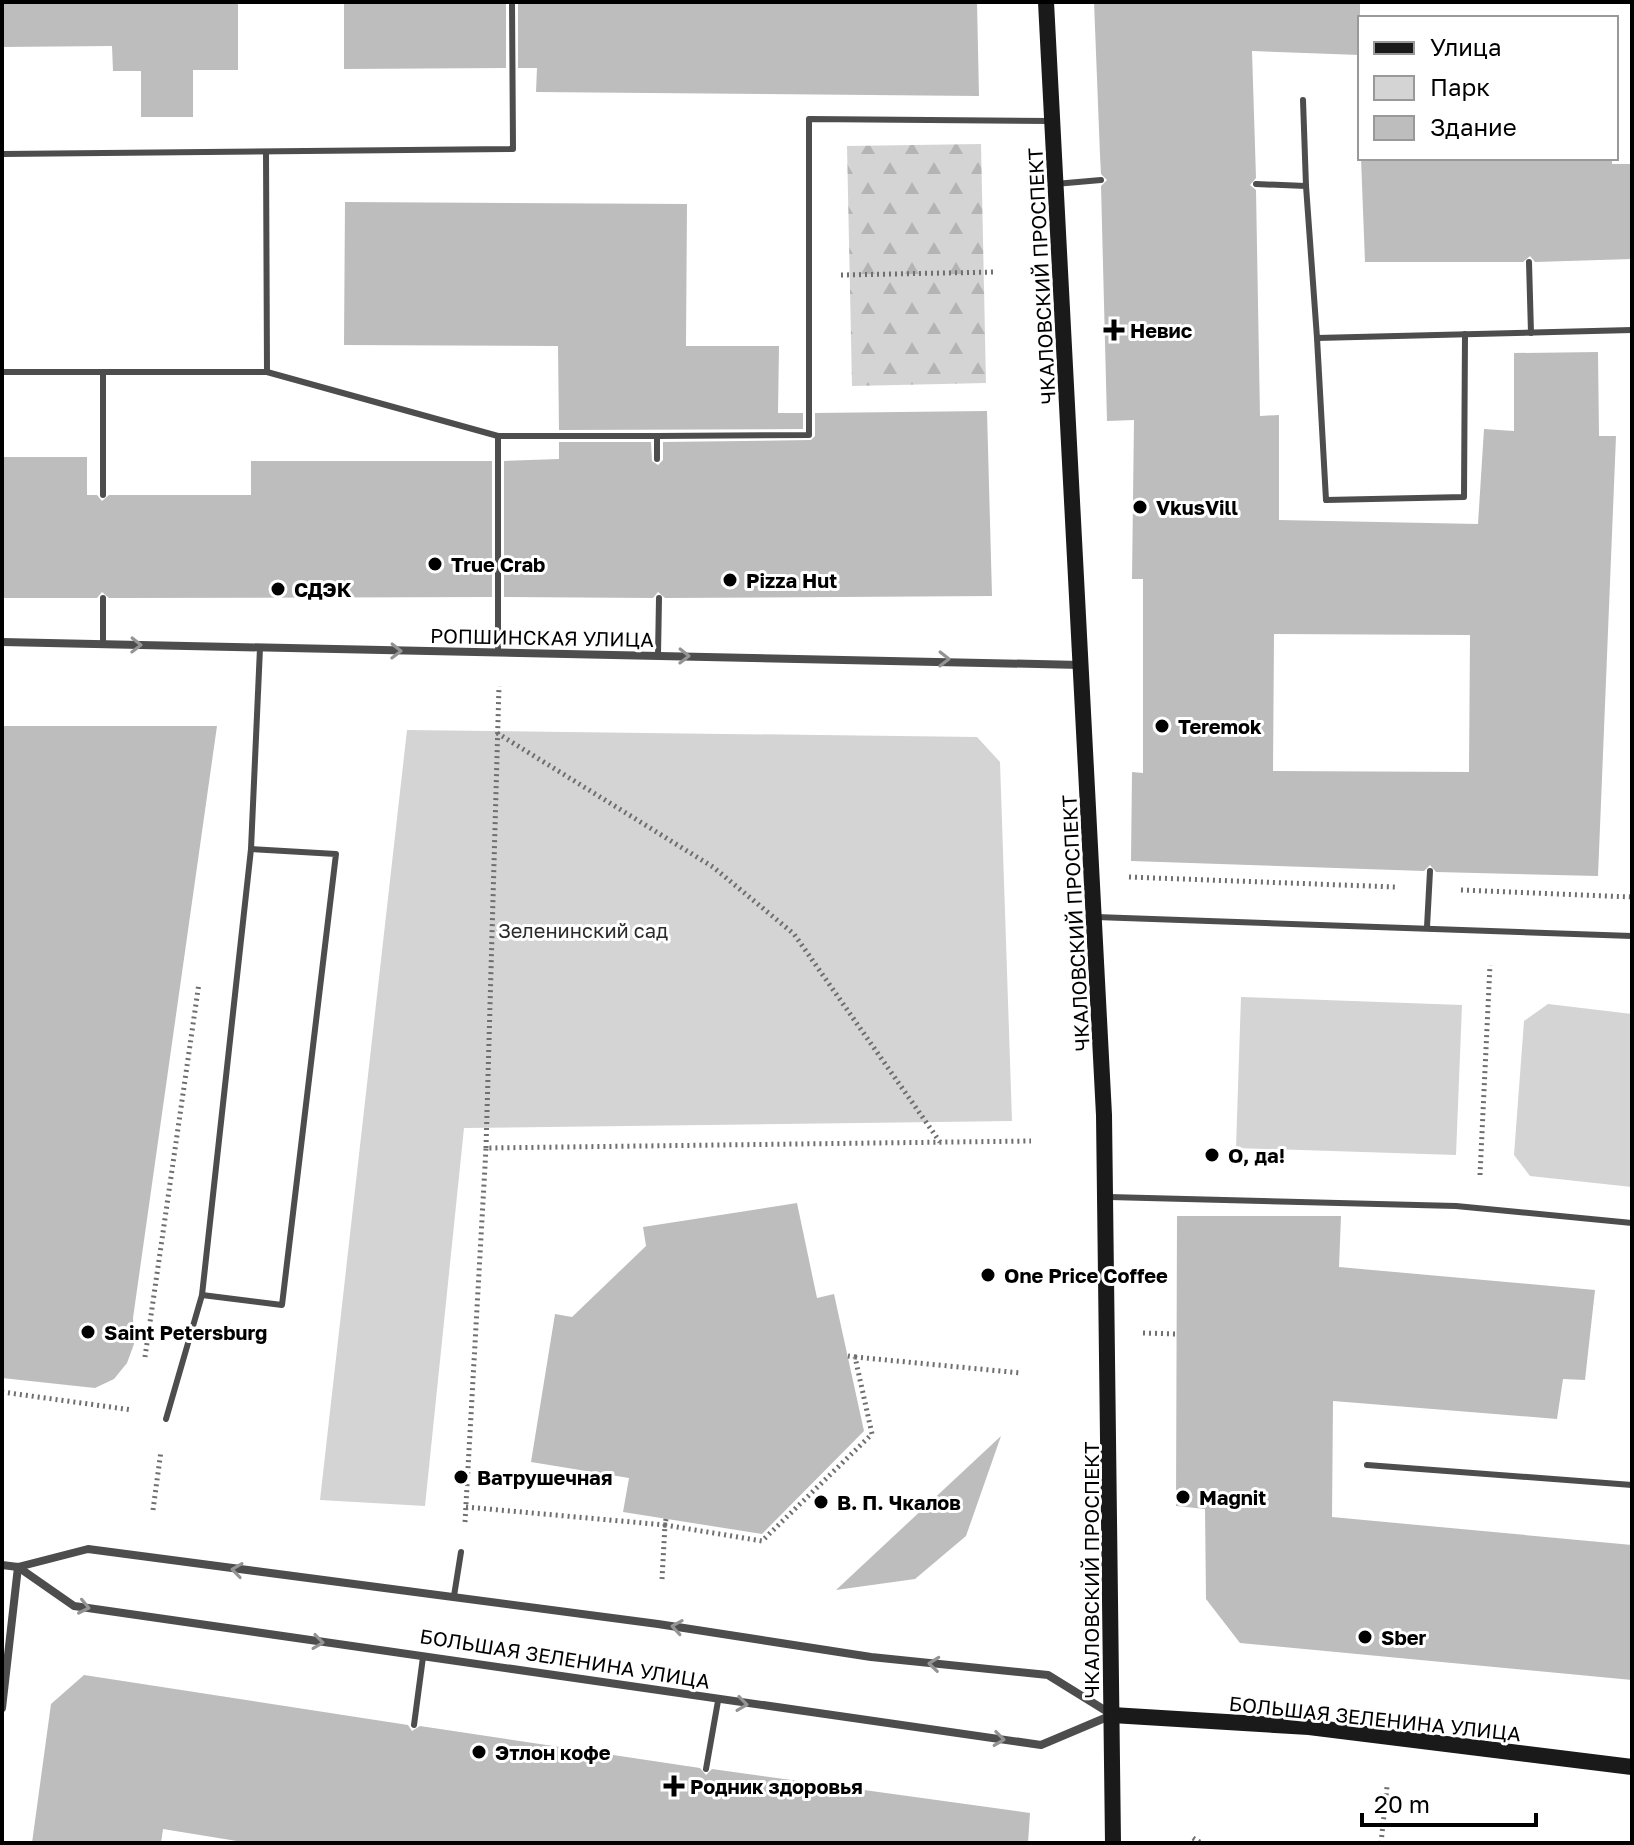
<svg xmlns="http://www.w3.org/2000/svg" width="1634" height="1845" viewBox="0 0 1634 1845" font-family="'Golos Text',sans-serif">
  <defs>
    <pattern id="forest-firs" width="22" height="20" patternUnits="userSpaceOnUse" patternTransform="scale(2)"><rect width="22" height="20" fill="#d4d4d4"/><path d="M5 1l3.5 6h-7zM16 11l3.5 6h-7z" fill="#b4b4b4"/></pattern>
  </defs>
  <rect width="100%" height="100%" fill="#fff"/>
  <g fill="#d4d4d4">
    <polygon points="407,730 977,737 1000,762 1012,1121 464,1128 425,1506 320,1500"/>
    <polygon points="1241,997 1462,1005 1456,1155 1236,1148"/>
    <polygon points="1548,1004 1632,1014 1632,1187 1530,1176 1514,1155 1524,1021"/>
  </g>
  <polygon fill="url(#forest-firs)" points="981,144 986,383 852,386 847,146"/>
  <g fill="#bdbdbd" fill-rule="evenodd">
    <polygon points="2,2 238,2 238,70 193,70 193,117 141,117 141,71 113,71 112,46 2,47"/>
    <polygon points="344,2 506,2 506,68 344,69"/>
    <polygon points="518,2 977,2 979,96 536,92 537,68 518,68"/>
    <path d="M1094 2H1360V55L1252 51 1256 178 1250 185 1256 190 1260 416 1279 415V520L1478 524 1484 429 1514 431V353L1598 352 1599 436H1616L1598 876 1436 872 1430 865 1424 871 1131 861 1132 772 1143 773V579H1132L1134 420 1107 421 1101 186 1107 180 1101 174 1100 155ZM1274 634 1470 635 1469 772 1273 771Z"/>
    <polygon points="1361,158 1612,158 1612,164 1632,164 1632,259 1535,262 1530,256 1523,262 1365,262"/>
    <polygon points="345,202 687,204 686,346 779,346 778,413 803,413 803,429 559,430 558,346 344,345"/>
    <polygon points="987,411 992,596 665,598 658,592 653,598 504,597 504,461 559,459 559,442 651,442 652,461 658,465 663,460 663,442 811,440 815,436 815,413"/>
    <polygon points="2,457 87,457 87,495 97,495 102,501 109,495 251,495 251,461 492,461 492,597 120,598 109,598 102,592 97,598 2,598"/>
    <polygon points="2,726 217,726 133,1318 134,1344 127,1363 114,1379 95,1388 2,1378"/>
    <polygon points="797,1203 817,1298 834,1294 864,1431 762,1534 623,1512 629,1478 531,1462 555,1314 572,1317 646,1246 643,1227"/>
    <polygon points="1177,1216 1341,1216 1339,1267 1595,1290 1585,1380 1563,1379 1557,1419 1333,1401 1332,1517 1632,1545 1632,1680 1240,1643 1206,1599 1205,1509 1176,1506"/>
    <polygon points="1001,1436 966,1536 915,1579 836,1590"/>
    <polygon points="84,1675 408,1725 412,1731 420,1726 700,1768 706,1775 712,1769 1030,1813 1028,1843 249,1843 163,1829 161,1843 32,1843 51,1704"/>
  </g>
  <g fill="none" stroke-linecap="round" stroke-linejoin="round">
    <g stroke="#6f6f6f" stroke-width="5" stroke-dasharray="2 4" stroke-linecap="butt">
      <polyline points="841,275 996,272"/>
      <polyline points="497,733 713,867 794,934 940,1142"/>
      <polyline points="1129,877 1395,887"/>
      <polyline points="1461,890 1632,897"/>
      <polyline points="486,1148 499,686"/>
      <polyline points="1480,1175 1490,965"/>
      <polyline points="1143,1333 1177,1334"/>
      <polyline points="145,1357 199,983"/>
      <polyline points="855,1357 1021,1373"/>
      <polyline points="2,1392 132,1410"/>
      <polyline points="466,1507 665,1525 662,1579"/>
      <polyline points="153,1510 161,1451"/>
      <polyline points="666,1519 665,1525 762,1541 872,1434 855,1357 848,1356"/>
      <polyline points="465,1522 486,1148 1031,1141"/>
      <polyline points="1193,1838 1201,1843"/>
      <polyline points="1381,1843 1387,1787"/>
    </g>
    <g stroke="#4d4d4d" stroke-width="6">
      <polyline points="1303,100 1306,186"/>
      <polyline points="266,152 267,372"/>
      <polyline points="2,154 513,149 512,2"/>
      <polyline points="1055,184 1101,180"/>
      <polyline points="1256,184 1306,186 1317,338 1632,330"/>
      <polyline points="1529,262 1531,333"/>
      <polyline points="1317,338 1326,500 1464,497 1465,334"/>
      <polyline points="2,372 267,372 498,436 657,436"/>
      <polyline points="498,436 498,653"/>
      <polyline points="657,459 657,436 809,435 809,119 1050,121"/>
      <polyline points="103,495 103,372"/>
      <polyline points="103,644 103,598"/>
      <polyline points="658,655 659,598"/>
      <polyline points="1096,917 1632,936"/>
      <polyline points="1427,927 1430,871"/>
      <polyline points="1109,1197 1456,1206 1632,1223"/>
      <polyline points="202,1295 282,1305 336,854 251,849"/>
      <polyline points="166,1419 202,1295 251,849 260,648"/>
      <polyline points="1367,1465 1632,1485"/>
      <polyline points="454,1596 461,1552"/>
      <polyline points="414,1725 423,1657"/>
      <polyline points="706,1769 718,1701"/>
    </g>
    <g stroke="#4d4d4d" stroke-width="8">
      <polyline points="2,642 1081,665"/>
      <polyline points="2,1565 18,1567 88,1549 658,1624 871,1657 1048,1675 1111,1714"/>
      <polyline points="18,1567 74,1606 1041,1745 1112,1715"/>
      <polyline points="2,1708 18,1567"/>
    </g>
    <g stroke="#1a1a1a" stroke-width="16">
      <polyline points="1046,2 1104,1115 1113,1843"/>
      <polyline points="1112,1715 1309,1727 1632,1767"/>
    </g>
  </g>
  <defs><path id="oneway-chevron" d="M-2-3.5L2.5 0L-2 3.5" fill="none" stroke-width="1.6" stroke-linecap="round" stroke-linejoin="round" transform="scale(2)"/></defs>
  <g stroke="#949494">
    <use href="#oneway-chevron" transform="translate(136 645) rotate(1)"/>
    <use href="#oneway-chevron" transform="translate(396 651) rotate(1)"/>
    <use href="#oneway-chevron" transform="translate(684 656) rotate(1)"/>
    <use href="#oneway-chevron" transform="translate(944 659) rotate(1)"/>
    <use href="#oneway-chevron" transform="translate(237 1570) rotate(-172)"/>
    <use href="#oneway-chevron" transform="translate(84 1607) rotate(12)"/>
    <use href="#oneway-chevron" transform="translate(677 1627) rotate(-171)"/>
    <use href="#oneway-chevron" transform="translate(318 1642) rotate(8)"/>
    <use href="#oneway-chevron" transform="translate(934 1664) rotate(-174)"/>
    <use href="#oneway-chevron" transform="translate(742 1704) rotate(8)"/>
    <use href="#oneway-chevron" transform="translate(999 1739) rotate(7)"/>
  </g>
  <g fill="#000" stroke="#fff" stroke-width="3">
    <path d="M1110 318h8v8h8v8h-8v8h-8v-8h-8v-8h8z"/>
    <circle cx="1140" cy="507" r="8"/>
    <circle cx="435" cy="564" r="8"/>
    <circle cx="730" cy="580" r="8"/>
    <circle cx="278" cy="589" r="8"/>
    <circle cx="1162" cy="726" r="8"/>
    <circle cx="1212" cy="1155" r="8"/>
    <circle cx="988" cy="1275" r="8"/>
    <circle cx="88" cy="1332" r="8"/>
    <circle cx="461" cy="1477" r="8"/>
    <circle cx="1183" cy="1497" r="8"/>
    <circle cx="821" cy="1502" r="8"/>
    <circle cx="1365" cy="1637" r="8"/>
    <circle cx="479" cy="1752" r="8"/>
    <path d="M670 1774h8v8h8v8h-8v8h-8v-8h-8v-8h8z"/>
  </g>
  <g text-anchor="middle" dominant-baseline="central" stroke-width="6" stroke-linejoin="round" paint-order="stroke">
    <g font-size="20" fill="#000" stroke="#fff">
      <text transform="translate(1041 276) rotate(-93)">ЧКАЛОВСКИЙ ПРОСПЕКТ</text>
      <text transform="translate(542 637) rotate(1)">РОПШИНСКАЯ УЛИЦА</text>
      <text transform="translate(1075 923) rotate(-93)">ЧКАЛОВСКИЙ ПРОСПЕКТ</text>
      <text transform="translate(1091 1570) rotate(-90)">ЧКАЛОВСКИЙ ПРОСПЕКТ</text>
      <text transform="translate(565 1658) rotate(9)">БОЛЬШАЯ ЗЕЛЕНИНА УЛИЦА</text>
      <text transform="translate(1375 1718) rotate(6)">БОЛЬШАЯ ЗЕЛЕНИНА УЛИЦА</text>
    </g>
    <g font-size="20" font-weight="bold" fill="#000" stroke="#fff" text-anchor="start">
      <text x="1130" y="330">Невис</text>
      <text x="1156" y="507">VkusVill</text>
      <text x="451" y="564">True Crab</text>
      <text x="746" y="580">Pizza Hut</text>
      <text x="294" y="589">СДЭК</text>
      <text x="1178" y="726">Teremok</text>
      <text x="1228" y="1155">О, да!</text>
      <text x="1004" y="1275">One Price Coffee</text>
      <text x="104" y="1332">Saint Petersburg</text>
      <text x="477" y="1477">Ватрушечная</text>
      <text x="1199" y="1497">Magnit</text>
      <text x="837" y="1502">В. П. Чкалов</text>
      <text x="1381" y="1637">Sber</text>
      <text x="495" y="1752">Этлон кофе</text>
      <text x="690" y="1786">Родник здоровья</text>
    </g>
    <g font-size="20" fill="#2b2b2b" stroke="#fff">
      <text x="583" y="930">Зеленинский сад</text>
    </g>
  </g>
  <rect width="1634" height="1845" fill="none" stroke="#000000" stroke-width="8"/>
  <rect x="1358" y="16" width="260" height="144" fill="#ffffff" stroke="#999999" stroke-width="2"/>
  <rect x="1374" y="42" width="40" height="12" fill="#1a1a1a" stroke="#999999" stroke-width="2"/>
  <text x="1430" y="56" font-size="24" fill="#000000">Улица</text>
  <rect x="1374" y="76" width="40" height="24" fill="#d4d4d4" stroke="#999999" stroke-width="2"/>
  <text x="1430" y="96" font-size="24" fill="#000000">Парк</text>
  <rect x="1374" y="116" width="40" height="24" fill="#bdbdbd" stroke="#999999" stroke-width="2"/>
  <text x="1430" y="136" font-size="24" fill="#000000">Здание</text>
  <path d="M1362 1813v12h174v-12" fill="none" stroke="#000000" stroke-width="4"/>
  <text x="1374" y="1813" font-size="24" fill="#000000" stroke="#ffffff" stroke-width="6" paint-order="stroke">20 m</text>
</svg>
